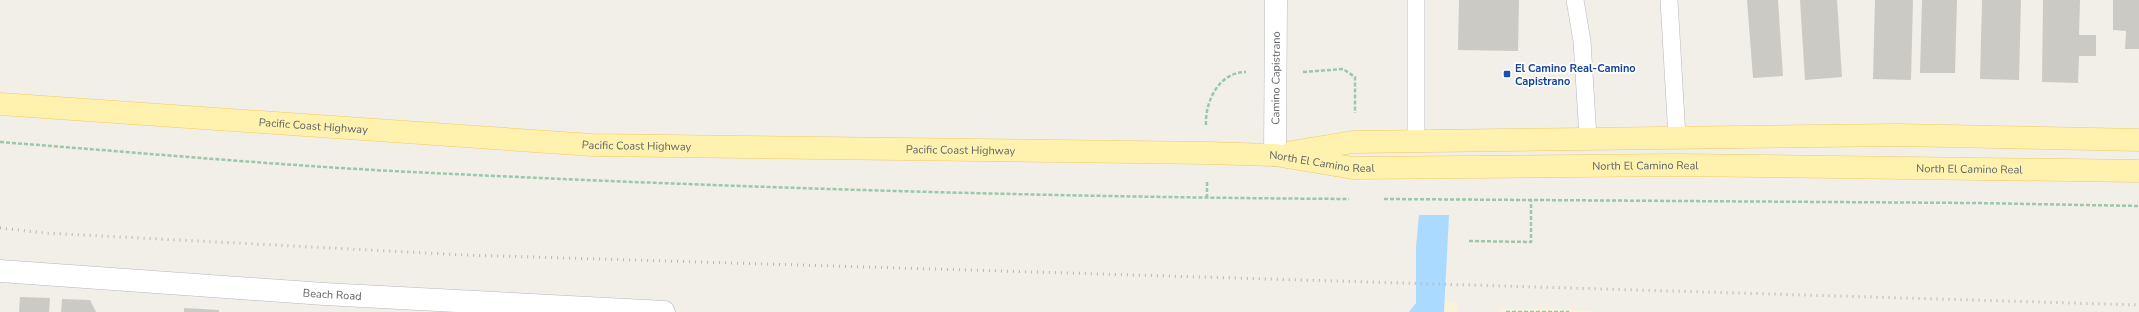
<svg xmlns="http://www.w3.org/2000/svg" width="2139" height="312" viewBox="0 0 2139 312" font-family="'Nunito Sans',sans-serif">
  <rect width="100%" height="100%" fill="#f1efe8"/>
  <g fill="#fbf3d9">
    <polygon points="1444,302 1458,302 1457,312 1444,312"/>
    <polygon points="1548,308 1602,312 1500,312 1500,309"/>
  </g>
  <polygon fill="#aadaff" points="1419,215 1449,215 1444,312 1409,312 1416,303 1416,247"/>
  <g fill="#cccac5">
    <polygon points="1459,0 1519,0 1518,51 1458,50"/>
    <polygon points="1747,0 1778,0 1783,76 1753,78"/>
    <polygon points="1800,0 1837,0 1842,77 1805,80"/>
    <polygon points="1875,0 1913,0 1911,80 1873,79"/>
    <polygon points="1922,0 1957,0 1955,73 1920,73"/>
    <polygon points="1982,0 2021,0 2019,80 1980,79"/>
    <polygon points="2043,0 2080,0 2079,35 2096,35 2096,56 2079,56 2078,83 2042,82"/>
    <polygon points="2113,0 2139,0 2139,49 2125,49 2126,31 2113,30"/>
    <polygon points="20,297 50,298 49,312 19,312"/>
    <polygon points="62,299 90,300 96,312 61,312"/>
    <polygon points="184,308 219,310 219,312 184,312"/>
  </g>
  <g fill="none" stroke-linecap="round" stroke-linejoin="round">
    <defs>
      <g id="lane">
        <polyline points="1416,0 1416,141"/>
        <polyline points="1575,0 1582,41 1588,138"/>
        <polyline points="1669,0 1677,137"/>
      </g>
      <g id="street">
        <path id="s1" d="M0 271 324 294 664 312"/>
      </g>
      <g id="secondary">
        <path id="s2" d="M1275 155 1276 0"/>
      </g>
      <g id="primary">
        <path id="s3" d="M0 104 592 145 1208 153 1275 155 1353 168 1678 165 2139 171"/>
        <polyline points="1292,152 1353,142 1898,135 2139,140"/>
      </g>
    </defs>
    <use href="#lane" stroke="#b5b8bc" stroke-width="18"/>
    <use href="#street" stroke="#b5b8bc" stroke-width="23"/>
    <use href="#secondary" stroke="#b6babf" stroke-width="23"/>
    <use href="#primary" stroke="#f2c960" stroke-width="23"/>
    <g stroke="#9cc7a9" stroke-width="2.5" stroke-dasharray="4 2" stroke-linecap="butt">
      <polyline points="1303,72 1343,69 1355,77 1355,113"/>
      <path d="M1206 125C1205 101 1219 72 1246 72"/>
      <path d="M0 142C131 152 262 164 392 171 711 187 1030 197 1349 199"/>
      <polyline points="1207,198 1207,182"/>
      <polyline points="1384,199 1976,203 2139,206"/>
      <polyline points="1469,241 1531,242 1531,200"/>
      <polyline points="1506,312 1569,312"/>
    </g>
    <use href="#lane" stroke="#fff" stroke-width="17"/>
    <use href="#street" stroke="#fff" stroke-width="22"/>
    <use href="#secondary" stroke="#fff" stroke-width="22"/>
    <use href="#primary" stroke="#fff2af" stroke-width="22"/>
    <polyline stroke="#b6b7b8" stroke-width="3" stroke-dasharray="1 5" stroke-linecap="butt" points="0,228 45,233 465,255 2139,305"/>
  </g>
  <rect fill="#1a4fb4" stroke="#fff" stroke-width="1.5" x="1503" y="70" width="8" height="8" rx="2"/>
  <g text-anchor="middle" dominant-baseline="central" stroke-width="3.5" stroke-linejoin="round" paint-order="stroke">
    <g font-size="11" font-weight="bold" fill="#164399" stroke="#fff" text-anchor="start">
      <text x="1515" y="68">El Camino Real-Camino<tspan x="1515" dy="13">Capistrano</tspan></text>
    </g>
    <g font-size="11" fill="#5f6368" stroke="#fff">
      <text stroke="none"><textPath href="#s2" startOffset="77">Camino Capistrano</textPath></text>
      <text stroke="none"><textPath href="#s3" startOffset="314">Pacific Coast Highway</textPath></text>
      <text stroke="none"><textPath href="#s3" startOffset="638">Pacific Coast Highway</textPath></text>
      <text stroke="none"><textPath href="#s3" startOffset="962">Pacific Coast Highway</textPath></text>
      <text stroke="none"><textPath href="#s3" startOffset="1324">North El Camino Real</textPath></text>
      <text stroke="none"><textPath href="#s3" startOffset="1648">North El Camino Real</textPath></text>
      <text stroke="none"><textPath href="#s3" startOffset="1972">North El Camino Real</textPath></text>
      <text stroke="none"><textPath href="#s1" startOffset="333">Beach Road</textPath></text>
    </g>
  </g>
</svg>
